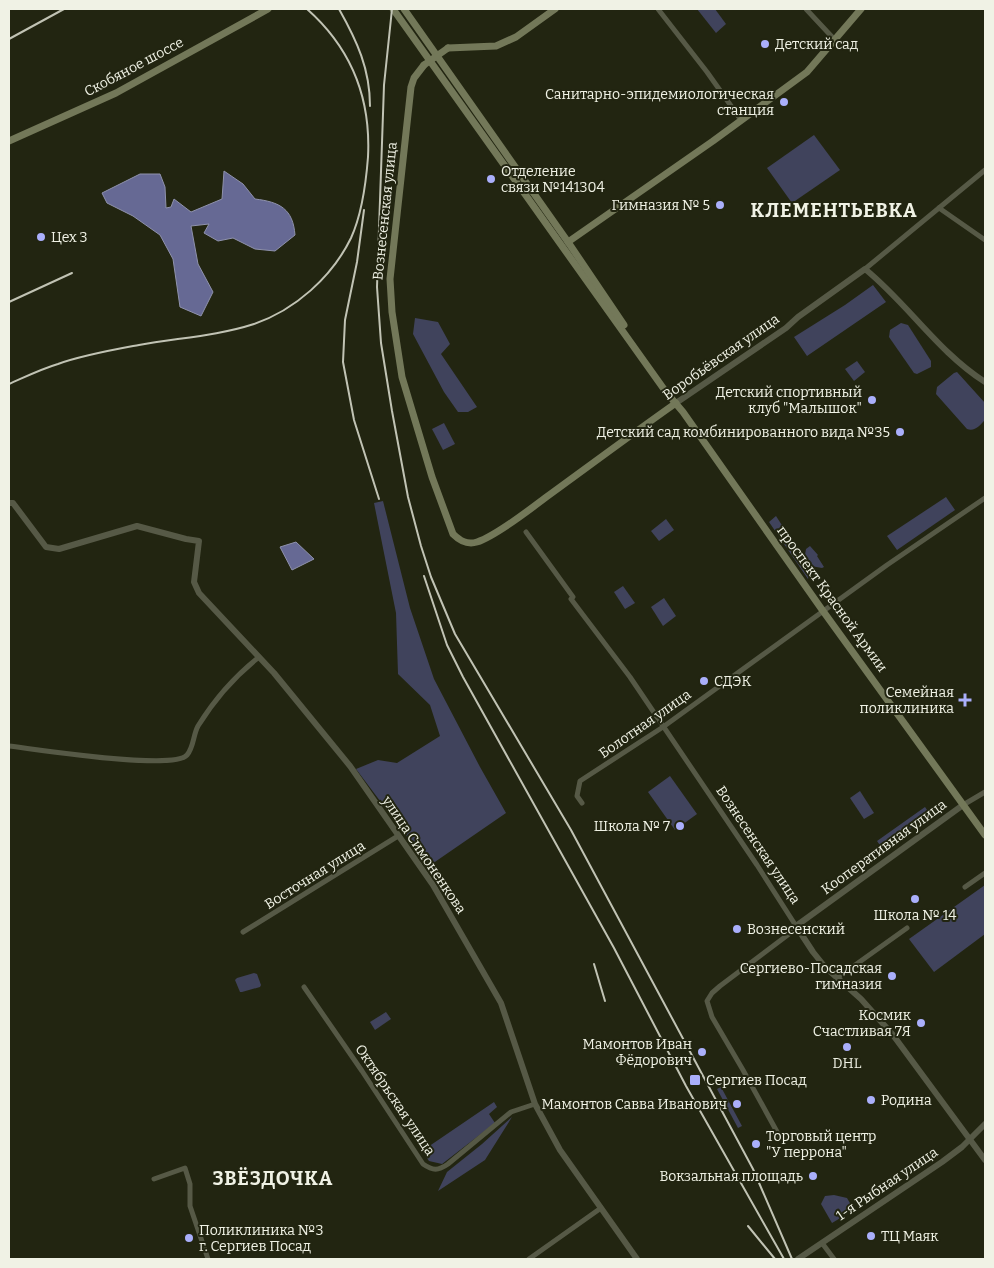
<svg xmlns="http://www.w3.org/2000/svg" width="994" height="1268" viewBox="0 0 994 1268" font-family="Bitter,serif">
  <rect width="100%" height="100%" fill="#222511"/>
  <g fill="#40435c">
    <polygon points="697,9 715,9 726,24 716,33"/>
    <polygon points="814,135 840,170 792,203 767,168"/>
    <polygon points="873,285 886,302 807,356 794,337 845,305"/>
    <polygon points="415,318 438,322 450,344 441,354 477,407 468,412 458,412 444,392 413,334"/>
    <polygon points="901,323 908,325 931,361 931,367 917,374 914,373 889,337 890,330"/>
    <polygon points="857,361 865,372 854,381 845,369"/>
    <path d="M957 372 985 403V420C980 425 975 432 967 429L936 394 937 387 954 373Z"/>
    <polygon points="444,423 455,444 443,450 432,429"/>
    <polygon points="946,497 955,510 897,550 887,536"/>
    <polygon points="383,501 410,608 434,679 480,767 506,813 429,866 356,769 378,760 397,763 440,736 430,705 398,674 396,613 374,503"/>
    <polygon points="776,516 787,533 786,538 788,541 793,542 796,547 795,551 798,555 802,556 811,569 808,579 769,522"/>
    <polygon points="666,519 674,530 659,541 651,531"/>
    <polygon points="810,546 818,555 817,556 824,567 822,568 811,566 805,555 806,549"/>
    <polygon points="623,586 635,603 625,609 614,592"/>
    <polygon points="664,598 676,616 663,626 651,607"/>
    <polygon points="670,776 697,814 675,830 648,792"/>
    <polygon points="860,791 874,813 864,819 850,798"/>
    <polygon points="925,807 932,817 918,823 904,833 898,841 884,851 877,841"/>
    <polygon points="985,885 985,934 934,972 909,939"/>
    <polygon points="254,973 257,974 261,985 260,987 242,992 240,992 235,980 237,978"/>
    <polygon points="386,1012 391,1019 375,1030 370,1022"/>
    <polygon points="721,1087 742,1126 738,1128 717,1089"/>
    <polygon points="494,1102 497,1107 489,1114 495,1123 442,1164 429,1161 422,1151"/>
    <polygon points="512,1117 485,1160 438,1191 447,1172 482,1144"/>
    <polygon points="834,1195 847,1198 854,1210 832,1223 821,1204 825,1196"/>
  </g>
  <g fill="#666994" stroke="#8f92ac">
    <path d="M224 171 243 184 255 199C280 202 293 209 295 235L275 251 255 249 233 238 218 241 204 233 209 224 191 226 198 264 213 292 201 316 180 307 173 259 160 235 133 216 107 203 102 193 140 174H160L165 187 166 208 171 207 174 199 191 212 222 199Z"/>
    <polygon points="296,542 314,559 292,570 280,547"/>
  </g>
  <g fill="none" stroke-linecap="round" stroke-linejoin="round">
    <g stroke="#565946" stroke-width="5">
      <polyline points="658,9 707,72 741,120"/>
      <polyline points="806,9 834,39"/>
      <polyline points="939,208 985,240"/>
      <polyline points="865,269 985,170"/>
      <polyline points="526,532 573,597 571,599 630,677 757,865 796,926 789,934 720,986 712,993 707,1001 712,1017 743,1070 781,1139"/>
      <path d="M9 746C35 749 173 771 187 755 194 747 193 735 198 726 214 700 235 676 259 657"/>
      <polyline points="582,803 577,796 580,781 663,727 887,565 985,498"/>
      <polyline points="963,805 985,792"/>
      <polyline points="965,887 985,873"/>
      <polyline points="243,932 398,836"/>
      <polyline points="837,978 907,928"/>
      <path d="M304 987 362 1071 423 1164C433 1171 438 1171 448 1164L511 1112 535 1104"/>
      <polyline points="154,1179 185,1168 190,1184 190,1206 208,1259"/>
      <polyline points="822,1243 834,1259"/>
      <polyline points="529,1259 601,1208"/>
    </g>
    <g stroke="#565946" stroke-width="6">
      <path d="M676 403 786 328 798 317 865 269C908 304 938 352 985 382"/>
      <polyline points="9,503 13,503 46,547 59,549 137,526 186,539 199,541 194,582 199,593 274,673 350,766 433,885 501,1003 535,1104 560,1150 637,1259"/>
      <polyline points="963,805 796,926 813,952 825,967 861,999 893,1035 985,1160"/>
      <polyline points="798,1259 942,1162 962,1147 985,1124"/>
    </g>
    <g stroke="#737859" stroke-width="7">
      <polyline points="393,9 666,392 683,412 823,611 985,835"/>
      <polyline points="404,9 568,242 624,325"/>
      <polyline points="448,48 496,46 516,37 555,9"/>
      <path d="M424 65 414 78 411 87 390 279 392 312 402 377 432 477 453 534C460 541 467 545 477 542 496 536 529 510 545 498 589 466 632 434 676 403"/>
      <polyline points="9,141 116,93 268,9"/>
      <polyline points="568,242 713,141 807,72 861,9"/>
    </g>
    <g stroke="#c1c3b4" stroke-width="2">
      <path d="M339 9C357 41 370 69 370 106"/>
      <polyline points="392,9 384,85 377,287 381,343 392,411 408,497 421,546 431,577 455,634 571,830 753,1169 792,1259"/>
      <polyline points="9,39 64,9"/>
      <polyline points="364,210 357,262 345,320 343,362 354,420 379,499"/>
      <polyline points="9,302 72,273"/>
      <path d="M9 384C25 377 41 369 58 364 83 355 112 350 139 345 177 338 217 336 254 324 295 310 332 277 351 238 362 214 366 183 368 157 371 98 351 48 307 9"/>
      <polyline points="424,576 447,645 463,677 614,948 686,1086 784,1259"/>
      <polyline points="594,964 605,1001"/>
      <polyline points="748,1226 775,1259"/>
    </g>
    <polyline stroke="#737859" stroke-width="7" points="424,65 448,48"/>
  </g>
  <g fill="#aaaffb" stroke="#222511" stroke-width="2">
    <circle cx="765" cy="44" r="5"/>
    <circle cx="784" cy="102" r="5"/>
    <circle cx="491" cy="179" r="5"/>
    <circle cx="720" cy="205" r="5"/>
    <circle cx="41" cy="237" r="5"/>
    <circle cx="872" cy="400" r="5"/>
    <circle cx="900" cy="432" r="5"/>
    <circle cx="704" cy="681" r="5"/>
    <path d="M962.5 692.5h5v5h5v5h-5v5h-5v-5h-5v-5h5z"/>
    <circle cx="680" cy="826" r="5"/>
    <circle cx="915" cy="899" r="5"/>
    <circle cx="737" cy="929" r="5"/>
    <circle cx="892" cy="976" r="5"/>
    <circle cx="921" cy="1023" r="5"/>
    <circle cx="847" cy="1047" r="5"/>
    <circle cx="702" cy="1052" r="5"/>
    <rect x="689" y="1074" width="12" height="12" rx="2.5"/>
    <circle cx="871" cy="1100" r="5"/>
    <circle cx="737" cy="1104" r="5"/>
    <circle cx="756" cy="1144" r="5"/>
    <circle cx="813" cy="1176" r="5"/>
    <circle cx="871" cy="1236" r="5"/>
    <circle cx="189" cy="1238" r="5"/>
  </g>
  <g text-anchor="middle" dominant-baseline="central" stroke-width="4" stroke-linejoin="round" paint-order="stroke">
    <g font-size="14" fill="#f0f2e5" stroke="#222511" text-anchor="end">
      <text x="775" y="44" text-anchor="start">Детский сад</text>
      <text x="774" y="94">Санитарно-эпидемиологическая<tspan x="774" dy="16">станция</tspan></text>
      <text x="501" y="171" text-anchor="start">Отделение<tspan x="501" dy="16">связи №141304</tspan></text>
      <text x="710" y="205">Гимназия № 5</text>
      <text x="51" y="237" text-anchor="start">Цех 3</text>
      <text x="862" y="392">Детский спортивный<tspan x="862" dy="16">клуб "Малышок"</tspan></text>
      <text x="890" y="432">Детский сад комбинированного вида №35</text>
      <text x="714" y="681" text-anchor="start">СДЭК</text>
      <text x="954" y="692">Семейная<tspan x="954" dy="16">поликлиника</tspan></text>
      <text x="670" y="826">Школа № 7</text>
      <text x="915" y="915" text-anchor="middle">Школа № 14</text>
      <text x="747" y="929" text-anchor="start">Вознесенский</text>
      <text x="882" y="968">Сергиево-Посадская<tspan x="882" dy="16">гимназия</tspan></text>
      <text x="911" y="1015">Космик<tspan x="911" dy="16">Счастливая 7Я</tspan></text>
      <text x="692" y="1044">Мамонтов Иван<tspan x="692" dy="16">Фёдорович</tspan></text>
      <text x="847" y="1063" text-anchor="middle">DHL</text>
      <text x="706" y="1080" text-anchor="start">Сергиев Посад</text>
      <text x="881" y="1100" text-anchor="start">Родина</text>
      <text x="727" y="1104">Мамонтов Савва Иванович</text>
      <text x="766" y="1136" text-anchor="start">Торговый центр<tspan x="766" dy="16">"У перрона"</tspan></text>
      <text x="803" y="1176">Вокзальная площадь</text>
      <text x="199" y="1230" text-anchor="start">Поликлиника №3<tspan x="199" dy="16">г. Сергиев Посад</tspan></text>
      <text x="881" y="1236" text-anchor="start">ТЦ Маяк</text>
    </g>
    <g font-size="14" fill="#f0f2e5" stroke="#222511">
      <text transform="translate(134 67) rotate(-28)">Скобяное шоссе</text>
      <text transform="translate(385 211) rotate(-84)">Вознесенская улица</text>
      <text transform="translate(721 357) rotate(-35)">Воробьёвская улица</text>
      <text transform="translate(832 599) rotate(54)">проспект Красной Армии</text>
      <text transform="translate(645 724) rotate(-35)">Болотная улица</text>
      <text transform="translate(758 845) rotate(56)">Вознесенская улица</text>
      <text transform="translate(884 847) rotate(-36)">Кооперативная улица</text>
      <text transform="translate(424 855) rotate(56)">улица Симоненкова</text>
      <text transform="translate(315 875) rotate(-32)">Восточная улица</text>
      <text transform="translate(395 1100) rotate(56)">Октябрьская улица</text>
      <text transform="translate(887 1184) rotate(-34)">1-я Рыбная улица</text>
    </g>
    <g font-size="19" font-weight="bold" letter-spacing="1" fill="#f0f2e5" stroke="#222511">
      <text x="834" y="210">КЛЕМЕНТЬЕВКА</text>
      <text x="273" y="1178">ЗВЁЗДОЧКА</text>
    </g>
  </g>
  <rect width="994" height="1268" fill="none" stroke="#f0f2e5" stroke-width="20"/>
</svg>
